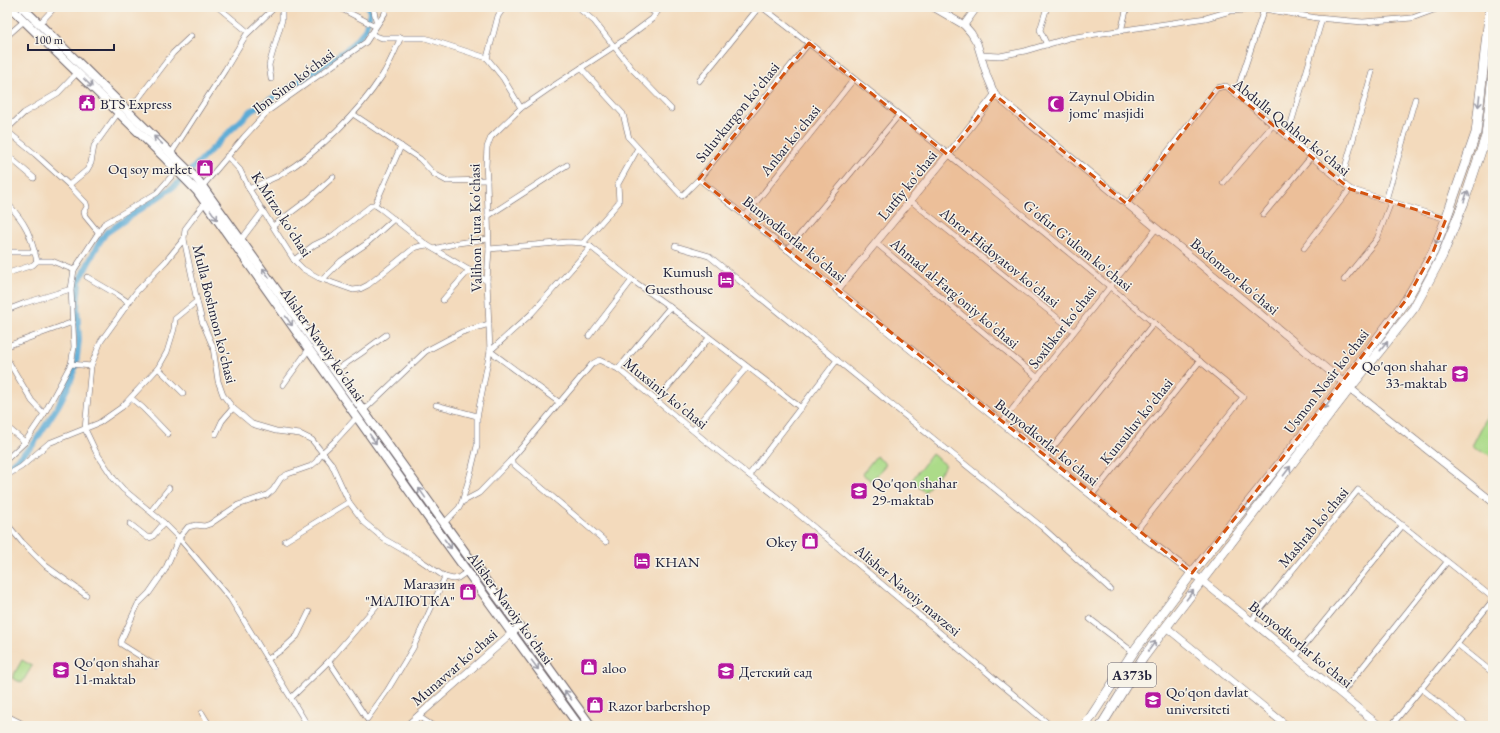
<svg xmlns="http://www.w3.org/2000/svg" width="1500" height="733" viewBox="0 0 1500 733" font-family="'EB Garamond',serif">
  <rect width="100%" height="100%" fill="#f7f3e8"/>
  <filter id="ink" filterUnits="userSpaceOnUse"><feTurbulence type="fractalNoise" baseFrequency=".025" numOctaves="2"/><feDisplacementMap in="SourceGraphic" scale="8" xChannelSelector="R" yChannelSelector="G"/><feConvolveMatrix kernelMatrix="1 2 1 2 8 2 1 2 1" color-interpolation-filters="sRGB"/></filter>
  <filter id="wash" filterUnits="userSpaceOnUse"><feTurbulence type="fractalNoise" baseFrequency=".012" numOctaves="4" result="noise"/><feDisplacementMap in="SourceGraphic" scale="16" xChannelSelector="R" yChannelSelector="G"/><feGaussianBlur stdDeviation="0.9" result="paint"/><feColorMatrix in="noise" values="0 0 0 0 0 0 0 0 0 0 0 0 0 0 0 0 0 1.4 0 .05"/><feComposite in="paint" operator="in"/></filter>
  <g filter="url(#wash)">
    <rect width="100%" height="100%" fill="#f3dabc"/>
    <g fill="#acdb89" stroke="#677e62">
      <polygon points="1491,409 1493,410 1493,453 1492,456 1472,446"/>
      <polygon points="932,454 946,465 925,492 911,481"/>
      <polygon points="876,456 886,464 872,481 862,474"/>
      <polygon points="22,660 32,666 22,683 12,678"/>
    </g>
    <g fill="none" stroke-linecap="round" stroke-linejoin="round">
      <polyline stroke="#5cabd6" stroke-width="6" points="7,468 33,445 58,406 70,383 76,365 79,340 77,308 79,281 99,243 106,233 176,185 232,129 252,110 288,89 349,48 365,30 370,12 368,7"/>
    </g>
  </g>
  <g filter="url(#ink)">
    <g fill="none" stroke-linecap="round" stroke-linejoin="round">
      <defs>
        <g id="minor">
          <polyline points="218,7 248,32"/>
          <polyline points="338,7 375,26"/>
          <polyline points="373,7 377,24"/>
          <polyline points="577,7 594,21 632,69 671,109"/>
          <polyline points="645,7 656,13"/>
          <path d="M762 7C926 133 1085 266 1243 397L1136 531"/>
          <polyline points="39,24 55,7"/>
          <polyline points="1121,31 1127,7"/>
          <polyline points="370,34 382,38 425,38 487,58 503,78 521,108"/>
          <polyline points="7,36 24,21"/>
          <polyline points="1047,45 1040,30 1047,7"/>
          <polyline points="981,55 1000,56 1025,51 1069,38 1206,18 1230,11 1264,9 1317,18 1363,22 1412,18 1442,7"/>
          <polyline points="487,58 498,16 504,7"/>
          <polyline points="581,68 623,114 629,138 682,196 699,179 809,43"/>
          <polyline points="271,79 269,65 282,20 282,7"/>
          <polyline points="699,81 759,7"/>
          <polyline points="1236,94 1264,9"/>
          <polyline points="128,112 173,53 191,36"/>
          <polyline points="353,114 420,159 434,174 447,181 487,180"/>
          <polyline points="7,129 24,113 58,93 77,73"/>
          <polyline points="7,131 35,154 69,185"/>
          <polyline points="1492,136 1493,136"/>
          <polyline points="1287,137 1322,19"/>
          <polyline points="172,152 225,70 246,35 275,7"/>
          <polyline points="7,155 34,178"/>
          <polyline points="227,156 240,170 249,189 294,260 303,269 319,278 353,290 360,289 368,285 414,248 421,246 427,245 487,281"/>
          <polyline points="699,179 837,290"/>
          <polyline points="1341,182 1372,72"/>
          <polyline points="1223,183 1273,125"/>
          <polyline points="201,188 244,137 268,111 366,42 385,13 385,7"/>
          <path d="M249 189C259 184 270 180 280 175 319 152 358 113 382 76 390 64 395 50 401 37"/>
          <polyline points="207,200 185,229 184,239 166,261 137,291 101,341 91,366 85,429 96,452 114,479 123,489 164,523 179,538 230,598 308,726"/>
          <polyline points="1386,200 1415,99"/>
          <polyline points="911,201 1074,331"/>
          <path d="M7 203C27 224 30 234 37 261H52L74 270"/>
          <polyline points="1127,204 1217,88 1226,86 1350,189 1446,219"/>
          <polyline points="375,205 401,146"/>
          <polyline points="1263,215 1311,157"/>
          <polyline points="488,216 567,165"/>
          <polyline points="745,216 854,79"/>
          <polyline points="273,226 309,199 333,177"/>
          <polyline points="99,233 85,216 84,212 87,207 86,203 69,185 87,170 91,163 94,146 118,113"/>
          <polyline points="184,239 197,301 202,321 213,347 218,381 223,395 233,408 252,424 276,431 300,434 312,440 331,463 349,502 364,522 384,539 417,558 445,577 453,579 458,578 468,571"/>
          <polyline points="241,240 263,211"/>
          <polyline points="583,243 619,202 618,184 638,148"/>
          <polyline points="876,243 1038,378"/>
          <polyline points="675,246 709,256 1042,527 1110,589"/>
          <polyline points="1304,248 1350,189"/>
          <polyline points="434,249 458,243 488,239"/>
          <polyline points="489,249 568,242 583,243 591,247 632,280 670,307 801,408"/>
          <polyline points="787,250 899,115"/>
          <polyline points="7,252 35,252"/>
          <polyline points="294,260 314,245 331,237 372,205 375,205 381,209 427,245"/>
          <polyline points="8,273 33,265 37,261"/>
          <polyline points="87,277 116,294 128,302"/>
          <polyline points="323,279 341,261 366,244 394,219"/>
          <polyline points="1344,280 1377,239 1391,202"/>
          <polyline points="443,300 469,270"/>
          <polyline points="7,310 25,303 71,289"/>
          <polyline points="589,336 632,280"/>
          <polyline points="7,346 73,322"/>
          <polyline points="7,359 32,401 44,414"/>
          <polyline points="71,364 91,366"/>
          <polyline points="158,368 183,393"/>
          <polyline points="618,369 670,307"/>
          <polyline points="335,371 360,354 386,335"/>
          <polyline points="283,385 309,349"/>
          <polyline points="131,398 143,408 168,434"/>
          <polyline points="657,400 709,338"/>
          <polyline points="560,403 490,351 531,314 591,247"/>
          <polyline points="436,405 477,416"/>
          <polyline points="363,411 426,351 462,332 489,324"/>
          <polyline points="1002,422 1156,229"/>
          <polyline points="7,427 25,442"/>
          <polyline points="693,430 747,367"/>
          <polyline points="216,434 222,421 233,408"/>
          <polyline points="1045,457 1154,323"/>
          <polyline points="7,459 25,442 44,414 71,364 74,347 71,289 74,270 104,224 157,193 177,170"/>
          <polyline points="510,461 606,542"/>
          <polyline points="7,475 21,467 49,443 99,423 122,407 158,368 167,352 174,329 175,319 197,301"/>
          <polyline points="749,475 837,360"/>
          <polyline points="1092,495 1200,361"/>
          <polyline points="462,502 479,493 510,461 592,364 599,360 618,369 708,443 791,508 1051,726"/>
          <polyline points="151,511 169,488"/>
          <polyline points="444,523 459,508 462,502 470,475 477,446 477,418 490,351 487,281 489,249 487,180 486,166 487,147 491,137 521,108 547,90 624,40 652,19 661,7"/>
          <polyline points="7,524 22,542 46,566 86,595"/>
          <polyline points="130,524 148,538 152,537 164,523"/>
          <polyline points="285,541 349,502"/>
          <polyline points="1090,619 1133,652"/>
          <polyline points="1251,621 1358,490 1493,598"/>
          <polyline points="1457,644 1493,673"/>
          <polyline points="1295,657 1403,525"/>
          <polyline points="268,659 283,649 297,636 309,612"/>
          <polyline points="329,661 367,719 387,691 413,648 445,577"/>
          <polyline points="156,666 121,644 121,641 138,604 149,593 165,570 179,538 188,527 196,525 204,526 210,524 238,505 267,495 273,490 281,478 288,474 311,466 316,462 323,452 335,441 357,417"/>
          <polyline points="1421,688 1468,726"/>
          <polyline points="1341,694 1447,562"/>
          <polyline points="291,698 329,661 383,598"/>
          <polyline points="202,713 210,726"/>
          <polyline points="7,716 21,723 24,726"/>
          <polyline points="418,716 433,726"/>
          <polyline points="1391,726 1493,600"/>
        </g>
        <g id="tertiary">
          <polyline points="995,95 948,155 837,290 1136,531 1201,580 1380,726"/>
          <polyline points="1347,386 1493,502"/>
          <polyline points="1166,627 1287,726"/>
        </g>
        <g id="secondary">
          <polyline points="933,7 964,25 971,33 977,43 987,76 995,95 1344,383"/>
          <polyline points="964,25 977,7"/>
          <polyline points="407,726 519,627"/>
        </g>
        <g id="primary">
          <polyline points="10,7 166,159 197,191 427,516 579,726"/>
          <polyline points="22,7 197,179 444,523 591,726"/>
        </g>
        <g id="trunk">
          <polyline points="1085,726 1134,651 1192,573 1344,383 1406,300 1417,281 1433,252 1446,219 1476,133 1490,7"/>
          <polyline points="1101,726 1143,658 1166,627 1350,388 1414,308 1442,256 1464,202 1486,136 1493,74"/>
        </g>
      </defs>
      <use href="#minor" stroke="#6b6268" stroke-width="6"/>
      <use href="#tertiary" stroke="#6b6268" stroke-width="8"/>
      <use href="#secondary" stroke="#6b6268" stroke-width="8"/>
      <use href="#primary" stroke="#6b6268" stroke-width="10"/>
      <use href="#trunk" stroke="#6b6268" stroke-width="10"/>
      <use href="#minor" stroke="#fff" stroke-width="5"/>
      <use href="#tertiary" stroke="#fff" stroke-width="7"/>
      <use href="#secondary" stroke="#fff" stroke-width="7"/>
      <use href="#primary" stroke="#fff" stroke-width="8"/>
      <use href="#trunk" stroke="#fff" stroke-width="9"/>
    </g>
    <defs><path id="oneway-shaft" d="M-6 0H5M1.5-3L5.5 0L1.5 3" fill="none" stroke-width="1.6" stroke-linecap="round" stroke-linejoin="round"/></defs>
    <g stroke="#9c9ca7">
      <use href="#oneway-shaft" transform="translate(88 83) rotate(45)"/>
      <use href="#oneway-shaft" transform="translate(1479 101) rotate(96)"/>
      <use href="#oneway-shaft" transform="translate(158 140) rotate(-137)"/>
      <use href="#oneway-shaft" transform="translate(1466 196) rotate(-71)"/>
      <use href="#oneway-shaft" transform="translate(214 215) rotate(55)"/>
      <use href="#oneway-shaft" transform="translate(1438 239) rotate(112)"/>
      <use href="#oneway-shaft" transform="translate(266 273) rotate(-125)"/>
      <use href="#oneway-shaft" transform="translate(289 321) rotate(55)"/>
      <use href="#oneway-shaft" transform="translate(1384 346) rotate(-51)"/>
      <use href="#oneway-shaft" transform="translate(1327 404) rotate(128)"/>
      <use href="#oneway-shaft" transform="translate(373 439) rotate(55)"/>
      <use href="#oneway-shaft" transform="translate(1287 471) rotate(-53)"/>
      <use href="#oneway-shaft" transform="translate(422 493) rotate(-125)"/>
      <use href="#oneway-shaft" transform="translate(1246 506) rotate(129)"/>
      <use href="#oneway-shaft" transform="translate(448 544) rotate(53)"/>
      <use href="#oneway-shaft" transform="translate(1190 595) rotate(-53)"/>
      <use href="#oneway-shaft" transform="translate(1152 646) rotate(-54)"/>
      <use href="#oneway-shaft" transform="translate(535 665) rotate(54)"/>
      <use href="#oneway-shaft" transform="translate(568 695) rotate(-126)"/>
    </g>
  </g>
  <path fill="#d45411" fill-opacity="0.2" stroke="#d45411" stroke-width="3" stroke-dasharray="8 5" stroke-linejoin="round" d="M809 43 948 155 995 95 1127 204 1217 88 1226 86 1350 189 1446 219 1433 252 1406 300 1192 573 699 179Z"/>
  <defs>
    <symbol id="civic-square" viewBox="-11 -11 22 22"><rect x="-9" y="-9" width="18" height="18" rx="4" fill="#b5179e" stroke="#f7f3e8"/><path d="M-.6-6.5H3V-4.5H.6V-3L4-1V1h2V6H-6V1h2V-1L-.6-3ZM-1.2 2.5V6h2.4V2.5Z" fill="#fff"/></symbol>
    <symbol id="mosque-square" viewBox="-11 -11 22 22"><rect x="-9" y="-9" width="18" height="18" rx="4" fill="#b5179e" stroke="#f7f3e8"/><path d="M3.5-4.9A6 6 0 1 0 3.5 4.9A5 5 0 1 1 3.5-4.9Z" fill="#fff"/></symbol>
    <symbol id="shop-square" viewBox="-11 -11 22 22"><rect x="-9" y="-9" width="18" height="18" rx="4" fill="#b5179e" stroke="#f7f3e8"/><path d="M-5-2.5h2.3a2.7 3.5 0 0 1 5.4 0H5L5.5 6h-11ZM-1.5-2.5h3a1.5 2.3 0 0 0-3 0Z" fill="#fff"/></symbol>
    <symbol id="hotel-square" viewBox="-11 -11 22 22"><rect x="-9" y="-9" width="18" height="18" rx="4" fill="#b5179e" stroke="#f7f3e8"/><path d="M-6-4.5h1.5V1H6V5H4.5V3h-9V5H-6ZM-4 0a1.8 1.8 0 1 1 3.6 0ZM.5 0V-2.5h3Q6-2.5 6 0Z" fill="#fff"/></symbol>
    <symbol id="school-square" viewBox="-11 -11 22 22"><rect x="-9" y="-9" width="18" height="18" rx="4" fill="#b5179e" stroke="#f7f3e8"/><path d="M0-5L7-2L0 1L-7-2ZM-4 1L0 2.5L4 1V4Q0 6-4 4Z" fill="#fff"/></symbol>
    <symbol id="university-square" viewBox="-11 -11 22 22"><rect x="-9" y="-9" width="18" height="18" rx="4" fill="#b5179e" stroke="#f7f3e8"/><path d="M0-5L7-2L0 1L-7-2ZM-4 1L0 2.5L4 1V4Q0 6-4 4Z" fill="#fff"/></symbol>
  </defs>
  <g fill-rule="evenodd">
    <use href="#civic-square" x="77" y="93" width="20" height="20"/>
    <use href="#mosque-square" x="1046" y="94" width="20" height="20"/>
    <use href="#shop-square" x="195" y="158" width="20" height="20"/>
    <use href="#hotel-square" x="716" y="270" width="20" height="20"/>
    <use href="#school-square" x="1450" y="364" width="20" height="20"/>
    <use href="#school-square" x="849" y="481" width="20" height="20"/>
    <use href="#shop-square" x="800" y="531" width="20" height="20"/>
    <use href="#hotel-square" x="632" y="551" width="20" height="20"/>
    <use href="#shop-square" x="458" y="582" width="20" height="20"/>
    <use href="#shop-square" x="579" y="657" width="20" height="20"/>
    <use href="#school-square" x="51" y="660" width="20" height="20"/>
    <use href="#school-square" x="716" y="661" width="20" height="20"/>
    <use href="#university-square" x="1143" y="690" width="20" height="20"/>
    <use href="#shop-square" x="585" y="695" width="20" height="20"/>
  </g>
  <g text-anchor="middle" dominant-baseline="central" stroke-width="3" stroke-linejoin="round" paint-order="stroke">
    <rect fill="#f7f3e8" stroke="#62616f" stroke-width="1" x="1108" y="663" width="48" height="24" rx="3"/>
    <g font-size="14" font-weight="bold" fill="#22223b">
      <text x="1132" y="675">A373b</text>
    </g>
    <g font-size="15" fill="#22223b" stroke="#f7f3e8">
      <text transform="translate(293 81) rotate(-37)">Ibn Sino ko‘chasi</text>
      <text transform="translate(737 112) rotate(-51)">Suluvkurgon ko'chasi</text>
      <text transform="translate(1292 127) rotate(39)">Abdulla Qohhor ko'chasi</text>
      <text transform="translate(790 140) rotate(-51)">Anbar ko'chasi</text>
      <text transform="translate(907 185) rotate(-51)">Lutfiy ko'chasi</text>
      <text transform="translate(282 214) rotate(57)">K.Mirzo ko'chasi</text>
      <text transform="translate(475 228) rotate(-91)">Valihon Tura Ko'chasi</text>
      <text transform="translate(795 239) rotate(39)">Bunyodkorlar ko'chasi</text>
      <text transform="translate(1078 245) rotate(39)">G'ofur G'ulom ko'chasi</text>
      <text transform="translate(1000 257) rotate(39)">Abror Hidoyatov ko'chasi</text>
      <text transform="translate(1235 276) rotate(40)">Bodomzor ko'chasi</text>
      <text transform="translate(955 293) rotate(40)">Ahmad al-Farg'oniy ko'chasi</text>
      <text transform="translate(215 314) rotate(76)">Mulla Boshmon ko'chasi</text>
      <text transform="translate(1062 327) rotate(-52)">Soxibkor ko'chasi</text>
      <text transform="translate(323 344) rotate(55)">Alisher Navoiy ko'chasi</text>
      <text transform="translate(1326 381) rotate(-52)">Usmon Nosir ko'chasi</text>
      <text transform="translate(666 393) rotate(39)">Muxsiniy ko'chasi</text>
      <text transform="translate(1136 421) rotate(-51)">Kunsuluv ko'chasi</text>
      <text transform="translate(1047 442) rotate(39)">Bunyodkorlar ko'chasi</text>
      <text transform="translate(1313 527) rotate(-50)">Mashrab ko'chasi</text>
      <text transform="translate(908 590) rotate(40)">Alisher Navoiy mavzesi</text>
      <text transform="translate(511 608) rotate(54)">Alisher Navoiy ko'chasi</text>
      <text transform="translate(1301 644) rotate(39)">Bunyodkorlar ko'chasi</text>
      <text transform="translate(454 667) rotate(-41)">Munavvar ko'chasi</text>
    </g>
    <g font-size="15" fill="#22223b" stroke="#f7f3e8" text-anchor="start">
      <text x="1069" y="95">Zaynul Obidin<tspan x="1069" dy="17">jome' masjidi</tspan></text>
      <text x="100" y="103">BTS Express</text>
      <text x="192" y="168" text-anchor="end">Oq soy market</text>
      <text x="713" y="271" text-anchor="end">Kumush<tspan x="713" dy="17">Guesthouse</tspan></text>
      <text x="1447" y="365" text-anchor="end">Qo'qon shahar<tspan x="1447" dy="17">33-maktab</tspan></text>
      <text x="872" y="482">Qo'qon shahar<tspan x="872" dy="17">29-maktab</tspan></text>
      <text x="797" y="541" text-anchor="end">Okey</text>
      <text x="655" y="561">KHAN</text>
      <text x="455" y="583" text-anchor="end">Магазин<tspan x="455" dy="17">"МАЛЮТКА"</tspan></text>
      <text x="74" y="661">Qo'qon shahar<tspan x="74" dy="17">11-maktab</tspan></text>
      <text x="602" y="667">aloo</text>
      <text x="739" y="671">Детский сад</text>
      <text x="1166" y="691">Qo'qon davlat<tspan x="1166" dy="17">universiteti</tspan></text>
      <text x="608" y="705">Razor barbershop</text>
    </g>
  </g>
  <rect width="1500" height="733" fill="none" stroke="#f7f3e8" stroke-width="24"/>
  <path d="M28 44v6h86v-6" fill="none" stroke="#22223b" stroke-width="2"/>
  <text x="34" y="44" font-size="12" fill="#22223b" stroke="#f7f3e8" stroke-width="3" paint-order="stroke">100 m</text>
</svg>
